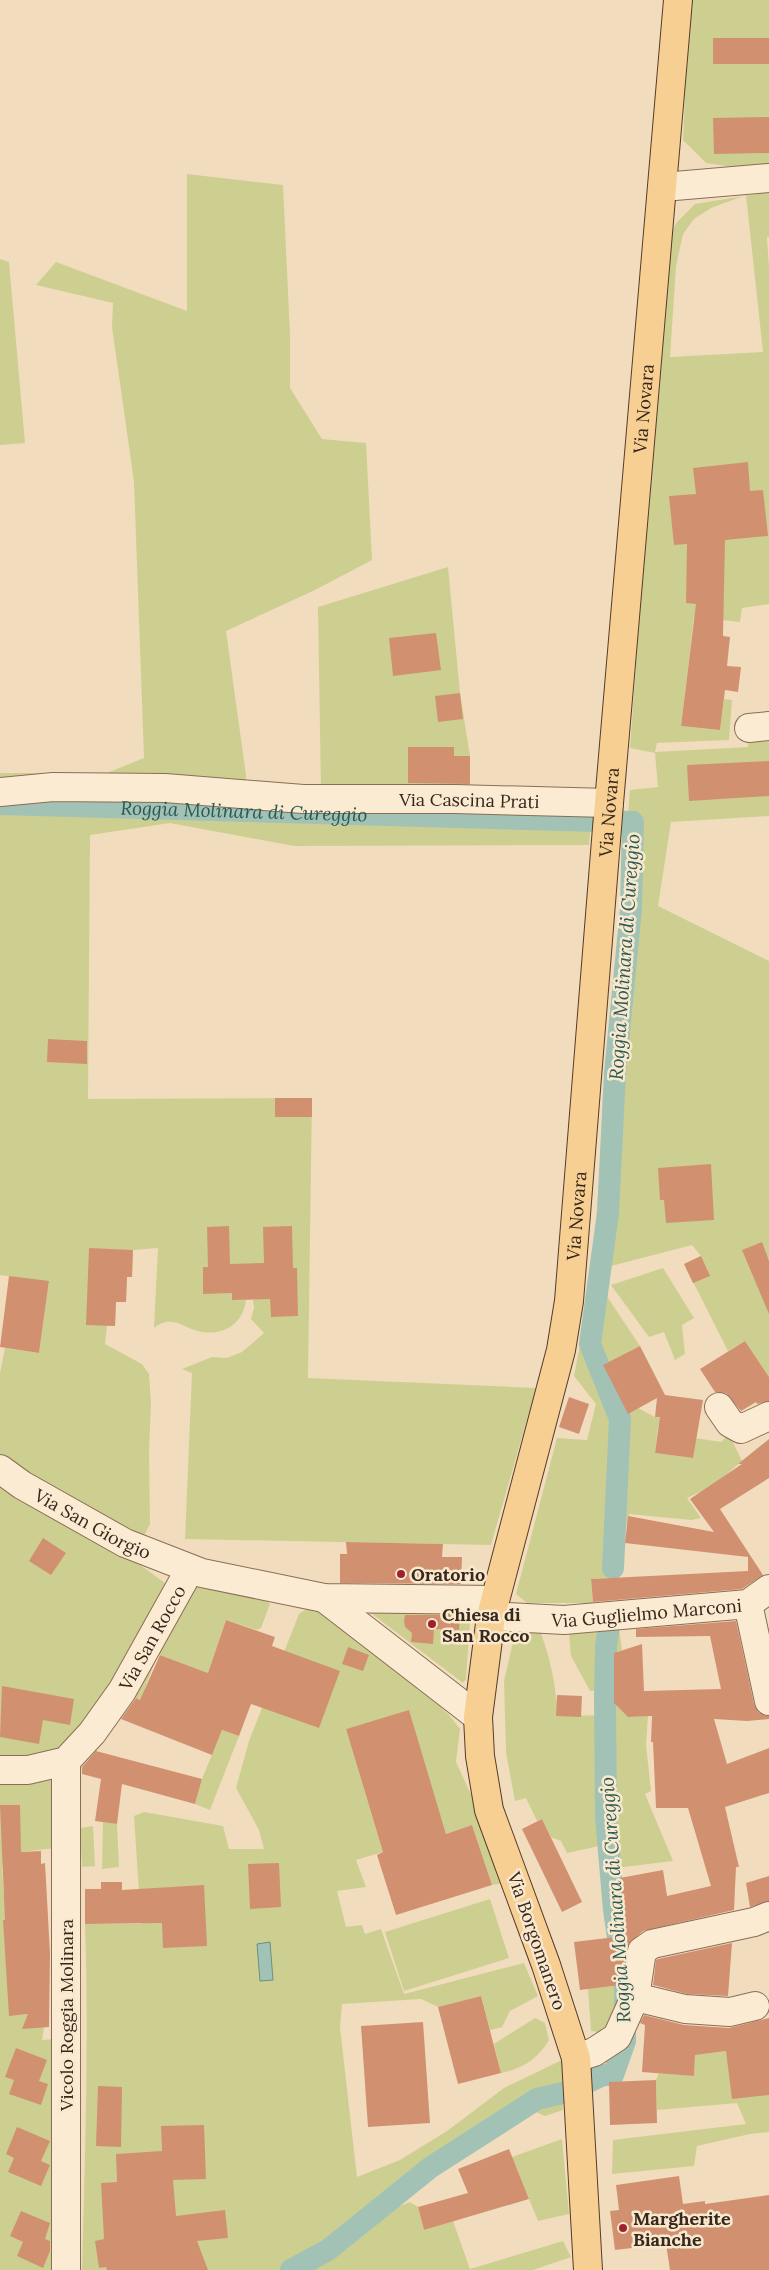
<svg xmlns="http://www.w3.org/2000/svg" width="769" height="2270" viewBox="0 0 769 2270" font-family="Lora,serif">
  <rect width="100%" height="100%" fill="#f1ddbe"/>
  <g fill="#cdcf91" fill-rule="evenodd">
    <polygon points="689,0 769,0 769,167 732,167 706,163 683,140"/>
    <path d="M187 174 283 185 290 335V388L322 439 366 443 372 560 315 590 226 631 246 775 245 805 592 809 589 845 294 846 170 823 90 835 88 1099 312 1098 308 1378 536 1388 491 1545 185 1539 192 1373 182 1369 212 1357 227 1358 242 1352 264 1333 251 1319 254 1308 253 1300H246C243 1325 222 1337 198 1331 189 1329 181 1323 172 1322 165 1321 159 1324 154 1328L158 1248 133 1250 132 1277H127L126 1302H116L115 1326H107L105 1344 142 1364 149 1374 151 1403 149 1451 150 1524 142 1540 53 1490 0 1455V1373L5 1348 39 1353 49 1282 0 1275V773H49L87 781 144 758 134 482 112 327 113 303 36 285 56 262 187 311Z"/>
    <path d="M769 192V237H767L769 268V604L742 608 740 622 694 617 681 726 720 730 724 699 732 700 729 740 657 743 655 752 748 747V736L769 735V816L671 822 658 906 769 961V1377L745 1341 728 1351 684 1264 701 1256 692 1245 592 1271 630 790 658 787 655 753 630 748 666 245 676 223 695 204ZM746 195 763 352 670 357 676 266 683 234 694 219 711 208Z"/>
    <polygon points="0,259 9,262 25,443 0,445"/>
    <polygon points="448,567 460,693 470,756 470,790 321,792 318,607"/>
    <polygon points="663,1268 694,1318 682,1325 685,1354 675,1360 664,1332 649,1337 611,1285"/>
    <polygon points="591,1288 602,1289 640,1346 604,1365 628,1413 638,1408 655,1417 667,1418 658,1427 655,1453 693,1458 695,1438 721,1442 729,1434 742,1461 713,1486 687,1498 701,1518 691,1520 629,1514 624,1536 620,1577 591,1579 593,1603 527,1603 516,1594 557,1438 587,1440 596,1404 574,1376"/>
    <polygon points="0,1476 121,1551 165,1583 111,1683 83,1723 59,1751 29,1759 0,1760"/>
    <polygon points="196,1584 256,1589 270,1604 261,1628 257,1630 226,1620 208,1673 158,1654 145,1688 174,1699 169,1711 129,1695"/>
    <path d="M316 1602 412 1675 417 1689 435 1702 449 1715 460 1729 456 1762 480 1814 504 1883 492 1885 472 1825 446 1834 408 1711 346 1729 383 1852 356 1860 366 1887 337 1891 346 1927 362 1925 365 1934 381 1929 404 1994 524 1963 538 1996 510 2011 502 2027 490 2030 481 1996 438 2007 421 1999 342 2004 340 2027 357 2177 400 2160 447 2131 504 2088 562 2060 563 2110 545 2116 529 2109 495 2122 428 2160 399 2190 335 2235 347 2249 389 2210 410 2202 418 2207 424 2230 453 2221 470 2269 563 2241 571 2257 533 2270H82C85 2155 89 2040 85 1924H141L134 1816 144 1812 223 1826 229 1849H264L259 1830 236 1788 249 1741 299 1614Z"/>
    <polygon points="363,1607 471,1608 466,1679 463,1683"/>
    <path d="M618 1621 622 1650 614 1653V1703L628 1717 648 1716 646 1745 651 1791 645 1794 673 1861 616 1868V1883L602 1886 599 1846 567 1853 561 1841 551 1837 542 1819 537 1821 526 1798 515 1801 506 1752 504 1681 517 1625H538C549 1654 557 1685 557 1716L610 1715 603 1690 590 1691 571 1656 568 1623Z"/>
    <polygon points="222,1730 239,1736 210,1810 195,1804 202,1779"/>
    <polygon points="59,1774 56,1848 20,1852 21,1864 2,1866 4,1898 25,1897 10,2015 32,2014 44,2027 42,2040 55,2039 56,2270 0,2270 0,1775"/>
    <polygon points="103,1822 117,1824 119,1867 102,1869"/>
    <polygon points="93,1826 95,1866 82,1867 80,1828"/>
    <polygon points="490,1899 509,1958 404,1991 385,1932"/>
    <polygon points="631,1958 631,1991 604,2033 591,2031 588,1989 622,1985 619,1959"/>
    <path d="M535 2018 545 2023 549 2040C538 2059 522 2069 501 2073L494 2044Z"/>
    <polygon points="767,2046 769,2047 769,2132 750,2134 697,2146 694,2166 612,2174 613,2140 746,2124 737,2103 657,2110 656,2080 659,2073 694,2076 695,2052 701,2054"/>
    <polygon points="562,2139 569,2214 538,2221 512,2157"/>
  </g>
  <polygon fill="#a2c2b6" stroke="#689083" points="270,1942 273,1980 260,1981 257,1944"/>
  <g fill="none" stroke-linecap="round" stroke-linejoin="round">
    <g stroke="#a2c2b6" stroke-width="22">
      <path id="s1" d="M0 804 633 822 631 909 615 1073 608 1213 590 1344 620 1419 613 1568"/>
      <polyline points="291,2270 328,2250 431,2167 537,2099 567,2092 603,2075 613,2075 625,2041 625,1987 614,1910 606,1817 605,1698 606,1646 611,1612"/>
    </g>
  </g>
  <g fill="#d19171">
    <rect x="713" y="38" width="56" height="26"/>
    <polygon points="769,117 769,153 714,154 713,118"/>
    <polygon points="748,462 750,491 763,490 768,536 725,540 723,636 730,637 727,666 741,667 738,692 725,690 720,730 681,726 696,604 686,603 687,544 674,545 669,496 696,494 693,468"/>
    <polygon points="436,633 441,670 393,676 389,638"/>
    <polygon points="460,693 463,719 438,722 435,696"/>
    <polygon points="408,747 454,747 454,756 470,756 470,784 408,783"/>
    <polygon points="769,761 769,796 689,801 687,765"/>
    <polygon points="48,1039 87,1041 87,1064 47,1062"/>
    <rect x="275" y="1098" width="37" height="19"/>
    <polygon points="711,1164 714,1220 666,1223 664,1200 660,1200 658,1168"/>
    <polygon points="229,1226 230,1264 264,1263 263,1227 292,1226 293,1268 297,1268 298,1316 271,1317 270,1299 232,1300 232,1293 203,1294 203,1267 208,1267 207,1227"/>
    <polygon points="762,1242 769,1261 769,1314 742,1250"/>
    <polygon points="89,1248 133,1250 132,1277 127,1277 126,1302 116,1302 115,1326 86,1325"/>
    <polygon points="701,1256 710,1276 693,1283 684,1264"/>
    <polygon points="9,1276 49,1281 39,1353 0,1347"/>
    <polygon points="745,1341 769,1377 769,1401 757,1404 756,1402 741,1411 726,1393 715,1392 700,1369"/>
    <polygon points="640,1346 665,1395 703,1400 693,1458 655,1453 660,1417 655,1417 657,1398 628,1414 603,1365"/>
    <polygon points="569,1397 589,1404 579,1434 559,1427"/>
    <polygon points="769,1439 769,1478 720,1509 763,1575 742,1589 593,1602 591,1579 748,1571 748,1557 625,1543 628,1516 714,1532 690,1499 742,1464 738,1464"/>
    <polygon points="43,1538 66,1553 51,1575 29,1561"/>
    <polygon points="346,1542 443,1544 442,1557 462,1557 461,1584 340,1583 340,1554 347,1554"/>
    <polygon points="405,1615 460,1615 459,1630 434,1629 433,1644 411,1642 412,1633 405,1627 404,1621"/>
    <polygon points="226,1620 275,1637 272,1646 340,1671 319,1728 251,1704 239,1736 222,1730 212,1755 121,1719 136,1698 140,1700 160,1655 208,1673"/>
    <polygon points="736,1621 754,1704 758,1712 769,1716 769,1719 747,1721 714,1719 727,1764 769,1748 769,1793 725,1807 739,1867 736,1867 734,1910 643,1931 629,1943 621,1985 580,1990 574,1942 624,1936 620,1878 663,1870 667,1896 711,1886 688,1808 656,1808 653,1742 651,1742 652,1716 628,1717 614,1703 614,1653 642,1644 644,1691 721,1689 710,1636 636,1637 636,1629"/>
    <polygon points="348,1647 369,1655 363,1671 342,1664"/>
    <polygon points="2,1686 74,1699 70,1725 43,1720 39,1744 0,1737"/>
    <polygon points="557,1695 582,1696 581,1717 556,1716"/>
    <polygon points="409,1710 446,1834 472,1825 492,1885 396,1915 377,1855 383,1852 346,1729"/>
    <polygon points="96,1751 202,1779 195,1804 122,1784 117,1824 95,1821 101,1779 82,1774 82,1767"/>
    <polygon points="0,1805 20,1805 21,1852 41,1851 41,1864 45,1863 50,1953 49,2027 22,2029 28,2014 9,2016 3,1920 5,1920"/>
    <polygon points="542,1819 582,1902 562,1912 522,1829"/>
    <polygon points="279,1863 281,1907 250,1909 248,1864"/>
    <polygon points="769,1876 769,1901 750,1907 746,1883"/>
    <polygon points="101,1882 122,1882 122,1890 204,1885 207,1946 163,1948 162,1923 85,1924 85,1889 101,1889"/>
    <polygon points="732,1943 728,1996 687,1994 653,1985 656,1960 658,1959"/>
    <polygon points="481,1996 501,2073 458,2084 438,2007"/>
    <polygon points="644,2015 684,2025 729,2028 769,2018 769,2095 732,2099 726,2051 695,2055 694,2076 642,2072 645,2025 640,2023"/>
    <polygon points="423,2022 430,2123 368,2127 361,2026"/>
    <polygon points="16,2048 47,2060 39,2081 48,2084 41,2105 9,2094 14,2080 5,2077"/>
    <polygon points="656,2080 657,2123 610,2125 609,2082"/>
    <polygon points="98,2086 122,2087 121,2147 96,2146"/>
    <polygon points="204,2125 206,2179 173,2180 176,2216 225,2210 228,2238 197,2241 208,2270 107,2270 106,2267 99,2268 95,2241 104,2239 101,2183 117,2182 116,2154 162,2151 161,2126"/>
    <polygon points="17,2127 50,2141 41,2161 50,2165 41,2186 8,2172 14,2158 6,2154"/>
    <polygon points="509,2149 529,2199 424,2230 418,2207 468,2193 458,2169"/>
    <polygon points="679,2176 683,2204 705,2201 705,2204 769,2195 769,2270 670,2270 666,2244 615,2250 610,2211 619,2210 616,2185"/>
    <polygon points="21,2211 50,2223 45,2239 50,2241 50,2251 43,2268 17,2256 23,2242 10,2236"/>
  </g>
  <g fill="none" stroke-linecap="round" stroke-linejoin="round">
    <defs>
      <g id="minor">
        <polyline points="663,187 769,178"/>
        <polyline points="749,728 769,726"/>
        <path id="s2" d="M0 792 53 787 165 788 303 799H455L609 803"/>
        <polyline points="719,1407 730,1423 741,1429 769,1416"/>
        <path id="s3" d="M0 1469 22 1485 125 1543 202 1573 324 1598 495 1600"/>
        <polyline points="324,1598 478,1717"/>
        <polyline points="748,1604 769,1701"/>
        <path id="s4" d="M491 1616 564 1620 748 1604 769 1589"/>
        <polyline points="66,1761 66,2270"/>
        <path id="s5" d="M0 1770H28L66 1761 92 1733 122 1691 190 1569"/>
        <polyline points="635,1997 685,2009 730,2012 755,2006"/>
        <polyline points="576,2058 594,2052 617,2037 635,1997 642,1951 652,1944 754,1922 769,1916"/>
      </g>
      <g id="major">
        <path id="s6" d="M588 2270 576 2058 546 1965 489 1810 480 1756 478 1717 491 1616 561 1350 569 1301 609 803 678 0"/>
      </g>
    </defs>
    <use href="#minor" stroke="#8a6d56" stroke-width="30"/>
    <use href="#major" stroke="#573b2a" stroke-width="30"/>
    <use href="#minor" stroke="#fbebd2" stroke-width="28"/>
    <use href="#major" stroke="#f7cf92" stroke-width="28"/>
  </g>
  <g fill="#9d222d" stroke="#f8e8ce" stroke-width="2">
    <circle cx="401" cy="1574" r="5"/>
    <circle cx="432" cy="1624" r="5"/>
    <circle cx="623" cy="2228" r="5"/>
  </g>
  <g text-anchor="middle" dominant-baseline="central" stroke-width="5" stroke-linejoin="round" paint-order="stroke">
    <g font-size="18" fill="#38271b" stroke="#f8e8ce">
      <text stroke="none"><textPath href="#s6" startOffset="1891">Via Novara</textPath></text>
      <text stroke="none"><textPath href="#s2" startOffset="470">Via Cascina Prati</textPath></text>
      <text stroke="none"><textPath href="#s6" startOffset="1486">Via Novara</textPath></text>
      <text stroke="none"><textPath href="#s6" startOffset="1081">Via Novara</textPath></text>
      <text stroke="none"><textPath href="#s3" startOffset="108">Via San Giorgio</textPath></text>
      <text stroke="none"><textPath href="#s4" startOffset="156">Via Guglielmo Marconi</textPath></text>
      <text stroke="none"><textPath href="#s5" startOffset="218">Via San Rocco</textPath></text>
      <text transform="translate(537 1941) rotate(71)">Via Borgomanero</text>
      <text transform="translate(66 2015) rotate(-90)">Vicolo Roggia Molinara</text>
    </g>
    <g font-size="18" font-weight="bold" fill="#38271b" stroke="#f8e8ce" text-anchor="start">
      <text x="411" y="1574">Oratorio</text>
      <text x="442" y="1614">Chiesa di<tspan x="442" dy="21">San Rocco</tspan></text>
      <text x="633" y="2218">Margherite<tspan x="633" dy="21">Bianche</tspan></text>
    </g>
    <g font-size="19" font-style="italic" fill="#295952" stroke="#f8e8ce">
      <text stroke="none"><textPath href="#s1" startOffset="244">Roggia Molinara di Cureggio</textPath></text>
      <text transform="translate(624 957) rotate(-86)">Roggia Molinara di Cureggio</text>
      <text transform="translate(615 1900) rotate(-94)">Roggia Molinara di Cureggio</text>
    </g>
  </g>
</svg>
